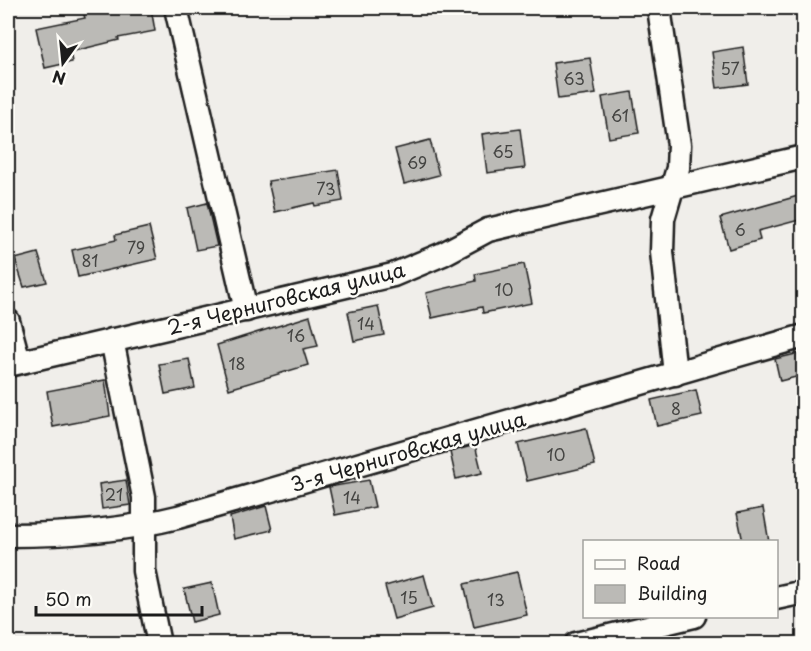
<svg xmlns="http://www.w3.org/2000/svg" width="811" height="651" viewBox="0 0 811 651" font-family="'Playpen Sans',sans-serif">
  <rect width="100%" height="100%" fill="#f0eeea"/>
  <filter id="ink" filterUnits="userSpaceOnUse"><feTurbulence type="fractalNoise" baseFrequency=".0167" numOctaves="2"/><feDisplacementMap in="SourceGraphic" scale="12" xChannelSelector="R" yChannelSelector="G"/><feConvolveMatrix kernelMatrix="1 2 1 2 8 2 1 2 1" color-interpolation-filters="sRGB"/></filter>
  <g filter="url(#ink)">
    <g fill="#bbbab6" stroke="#1c1c1c" stroke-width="1.5">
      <polygon points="102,8 151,8 155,31 118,38 119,40 70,52 72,62 45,68 36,28 85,18 83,12"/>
      <polygon points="743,47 748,84 717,88 712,52"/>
      <polygon points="590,58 596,94 558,99 553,63"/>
      <polygon points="632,92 639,133 609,138 602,97"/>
      <polygon points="520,129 525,168 487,173 482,134"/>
      <polygon points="430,140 439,175 404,184 395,149"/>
      <polygon points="338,170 343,201 315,206 314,203 275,212 268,181"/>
      <polygon points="798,196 803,219 758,231 760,240 729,249 720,218"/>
      <polygon points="207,203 217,246 196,250 187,208"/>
      <polygon points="149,227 157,259 78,277 72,250 116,240 115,235"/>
      <polygon points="38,253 47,282 24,287 15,259"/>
      <polygon points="524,264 532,303 483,313 482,307 432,318 426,293 476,281 475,274"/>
      <polygon points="378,306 384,335 354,341 348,312"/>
      <polygon points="310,316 318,346 303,349 308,365 229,389 217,345"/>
      <polygon points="804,352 804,375 780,381 775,359"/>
      <polygon points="189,359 195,388 165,394 159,364"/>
      <polygon points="105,380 110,416 53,427 47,391"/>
      <polygon points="696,390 702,416 657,426 651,400"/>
      <polygon points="586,428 595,465 527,481 518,444"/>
      <polygon points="475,445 482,473 456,479 450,452"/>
      <polygon points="126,480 130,505 102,509 99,484"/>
      <polygon points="369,480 375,507 335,515 329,487"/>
      <polygon points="266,506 272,530 234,539 230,517"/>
      <polygon points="763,508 769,542 743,542 737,513"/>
      <polygon points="517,572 527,615 474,627 464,584"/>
      <polygon points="424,575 433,608 394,619 385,586"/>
      <polygon points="212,583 219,615 192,622 184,589"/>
    </g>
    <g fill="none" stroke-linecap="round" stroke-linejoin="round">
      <defs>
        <g id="street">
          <polyline points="176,8 246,310"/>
          <polyline points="659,8 679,145 678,168 663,219 662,252 675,374"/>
          <polyline points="8,321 19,362"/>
          <polyline points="112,340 144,497 144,571 159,644"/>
          <polyline points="8,365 393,275 443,254 488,230 804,157"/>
          <path d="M8 535C66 535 122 531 178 517L804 336"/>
          <polyline points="776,598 804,592"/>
          <polyline points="576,644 694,616"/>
        </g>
      </defs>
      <use href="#street" stroke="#1c1c1c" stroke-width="27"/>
      <use href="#street" stroke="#fdfcf7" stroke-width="22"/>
    </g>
  </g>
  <g text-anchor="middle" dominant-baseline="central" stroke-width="5" stroke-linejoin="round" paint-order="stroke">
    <g font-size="16" fill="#444442">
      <text x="730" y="68">57</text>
      <text x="574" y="78">63</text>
      <text x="620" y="115">61</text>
      <text x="503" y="151">65</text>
      <text x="417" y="162">69</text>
      <text x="326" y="188">73</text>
      <text x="740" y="229">6</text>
      <text x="136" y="247">79</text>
      <text x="90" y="260">81</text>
      <text x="504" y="289">10</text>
      <text x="366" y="323">14</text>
      <text x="296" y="335">16</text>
      <text x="237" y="363">18</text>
      <text x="676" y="408">8</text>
      <text x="556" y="454">10</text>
      <text x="114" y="494">21</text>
      <text x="352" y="497">14</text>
      <text x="409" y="597">15</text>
      <text x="496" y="599">13</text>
    </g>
    <g font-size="20" fill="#1c1c1c" stroke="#fdfcf7">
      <text transform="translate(286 298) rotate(-14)">2-я Черниговская улица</text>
      <text transform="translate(408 451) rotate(-16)">3-я Черниговская улица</text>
    </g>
  </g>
  <rect width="811" height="651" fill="none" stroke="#fdfcf7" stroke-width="30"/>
  <rect x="15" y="15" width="781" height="621" fill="none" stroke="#1c1c1c" stroke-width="2" filter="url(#ink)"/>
  <rect x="583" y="540" width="195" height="78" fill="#fdfcf7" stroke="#a3a29f" stroke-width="1.5"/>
  <rect x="595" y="560" width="30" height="9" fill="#fdfcf7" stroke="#a3a29f" stroke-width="1.5"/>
  <text x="637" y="570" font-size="18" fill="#1c1c1c">Road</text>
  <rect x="595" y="585" width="30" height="18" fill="#bbbab6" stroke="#a3a29f" stroke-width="1.5"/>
  <text x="637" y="600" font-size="18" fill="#1c1c1c">Building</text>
  <g transform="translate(63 63) rotate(195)" stroke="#fdfcf7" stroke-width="4.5" paint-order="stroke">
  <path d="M0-4.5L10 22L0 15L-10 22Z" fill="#1c1c1c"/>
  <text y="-9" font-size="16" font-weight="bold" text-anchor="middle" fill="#1c1c1c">N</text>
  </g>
  <path d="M36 606v9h166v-9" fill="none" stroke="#1c1c1c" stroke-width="3"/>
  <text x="45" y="606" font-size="18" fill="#1c1c1c" stroke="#fdfcf7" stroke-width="4.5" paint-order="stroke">50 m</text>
</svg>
